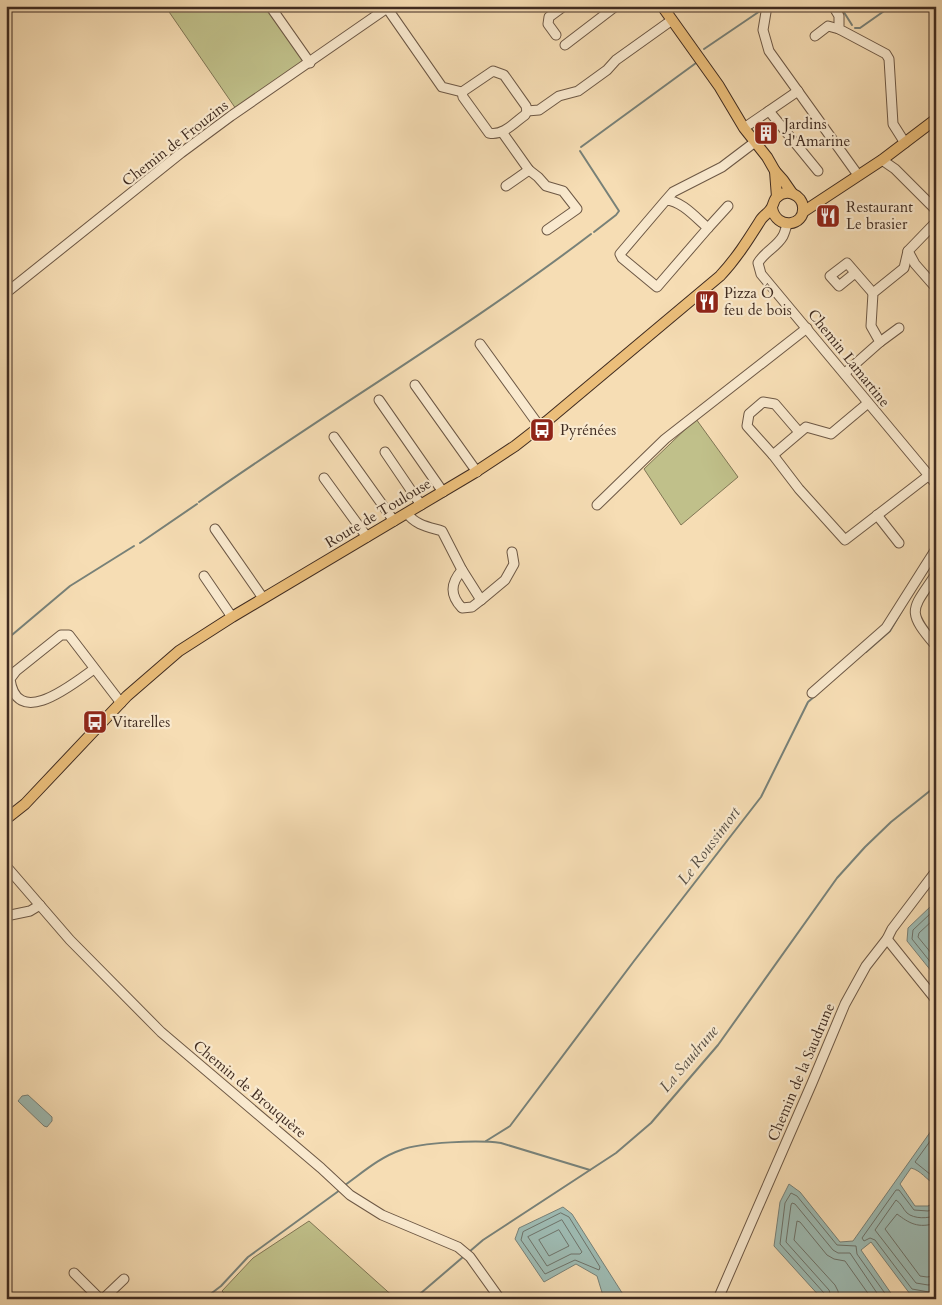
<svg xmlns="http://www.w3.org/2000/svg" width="942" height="1305" viewBox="0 0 942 1305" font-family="Cardo,serif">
  <rect width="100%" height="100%" fill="#f6ddb4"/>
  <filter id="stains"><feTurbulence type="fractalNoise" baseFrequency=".004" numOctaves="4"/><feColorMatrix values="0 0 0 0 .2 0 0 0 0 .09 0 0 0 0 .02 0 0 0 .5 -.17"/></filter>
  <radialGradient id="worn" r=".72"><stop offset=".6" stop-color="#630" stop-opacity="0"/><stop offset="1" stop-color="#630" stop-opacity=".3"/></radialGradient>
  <g fill="#c0c08a" stroke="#807655">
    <polygon points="165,6 267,6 305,61 236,109"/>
    <polygon points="696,419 738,477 681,525 644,469"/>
    <polygon points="309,1221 396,1299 229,1299 222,1291 253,1258"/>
  </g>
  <g fill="#9ebbb3" stroke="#788178">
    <polygon points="931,906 936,908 936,977 907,941 908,928"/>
    <polygon points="28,1095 52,1117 52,1121 47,1127 44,1126 18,1101 22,1096"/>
    <path d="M936 1124V1185C925 1179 922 1171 911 1168L900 1184 915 1206H928L936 1202V1293L932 1297 910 1294 871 1242 861 1250 895 1299H822L774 1246 780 1202 789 1184 800 1192 840 1242 853 1241Z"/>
    <polygon points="563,1207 572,1214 626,1299 604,1299 597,1276 576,1264 544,1282 515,1239 519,1228"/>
  </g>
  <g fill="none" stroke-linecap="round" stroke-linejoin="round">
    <g stroke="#6e736a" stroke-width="1">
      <polyline points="936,913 931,913 913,930 912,939 936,969"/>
      <polyline points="936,919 933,920 919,933 918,937 936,959"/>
      <polyline points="936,1133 915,1162 936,1179"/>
      <polyline points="936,1208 928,1211 914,1210 899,1190 896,1190 862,1238 864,1241 870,1238 875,1240 912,1289 929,1292 936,1290"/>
      <polygon points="561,1213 569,1217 600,1267 599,1270 575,1260 545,1274 521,1240 523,1232"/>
      <path d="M936 1215C928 1219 914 1219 907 1213 903 1209 901 1203 896 1200L875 1230 916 1283 928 1285 936 1284"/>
      <polygon points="562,1220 582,1252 580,1254 571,1254 547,1266 528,1237"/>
      <path d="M936 1223C918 1229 909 1223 897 1214L885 1229 920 1276 927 1277 936 1276"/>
      <polygon points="559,1230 569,1246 549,1256 539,1240"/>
      <polyline points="825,1299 824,1293 780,1244 785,1203 791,1193 797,1196 837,1245 856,1246 857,1254 889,1299"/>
      <polyline points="832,1299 829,1290 786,1242 791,1205 792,1203 795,1204 833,1250 838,1253 850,1253 881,1299"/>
      <polyline points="839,1299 838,1291 835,1285 794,1240 797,1221 800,1222 827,1255 834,1259 845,1261 872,1299"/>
    </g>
    <g stroke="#788178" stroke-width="2">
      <polyline points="840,6 852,25"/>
      <polyline points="889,8 892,6"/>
      <polyline points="855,28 860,28 887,9"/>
      <polyline points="704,49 763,9"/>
      <polyline points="581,147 696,63"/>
      <polyline points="580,151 619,211 616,215 594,232"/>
      <path d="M199 502C328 411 465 330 591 234"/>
      <polyline points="140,543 197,504"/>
      <polyline points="6,640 70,586 134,546"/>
      <polyline points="866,652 890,631 903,609"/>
      <polyline points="486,1141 510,1126 634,961 761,797 808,702 815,696"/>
      <path d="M345 1185C362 1173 380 1157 401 1150 421 1142 479 1140 501 1143L590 1170"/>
      <polyline points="469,1252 483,1240 616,1153 651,1123 718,1045 837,878 865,847 891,822 936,786"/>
      <polyline points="204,1299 221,1286 248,1257 340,1190"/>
      <polyline points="414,1299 463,1257"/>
    </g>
    <defs>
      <g id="minor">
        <polyline points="270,6 310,63"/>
        <polyline points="767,6 763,30 769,51 858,175"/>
        <polyline points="833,6 839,16 839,29 886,54 889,59 893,124 905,143"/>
        <polyline points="387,8 442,87 462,92"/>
        <polyline points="556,35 548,24 549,17 564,6"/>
        <polyline points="815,36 828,26 839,29"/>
        <polyline points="565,45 616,6"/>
        <path d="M493 71 504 75 526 106 527 111 525 115C514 123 503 136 489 133L463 97 462 92Z"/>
        <polyline points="527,111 539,110 559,96 578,91 607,70 616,60 672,20"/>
        <polyline points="769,111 818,171"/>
        <polyline points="744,128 798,91"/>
        <polyline points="502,132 529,170 538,177 546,186 563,191 577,209 547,230"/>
        <polyline points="882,160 895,169 936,210"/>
        <polyline points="506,186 529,170"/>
        <path d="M666 200C682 201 696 218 708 228L657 287 622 258 620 254 666 200 673 192 722 167 755 142"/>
        <polyline points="936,222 908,251 915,264 936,288"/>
        <path d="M787 224C786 228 785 232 783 236 777 247 764 252 758 263L761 274 936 484"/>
        <polyline points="708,228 728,206"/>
        <polyline points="855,273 839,286 830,276 847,263 873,293"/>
        <polyline points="6,293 181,153 231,116 390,6"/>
        <polyline points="880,342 899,328"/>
        <polyline points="480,344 540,427"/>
        <polyline points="845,373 880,342 871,326 873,293 904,268 908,251"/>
        <polyline points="415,385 477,472"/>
        <polyline points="379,400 443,492"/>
        <polyline points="799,432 775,404 763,402 749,414 747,426 773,455 799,489 845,540 928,476"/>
        <polyline points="334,437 394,521"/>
        <polyline points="385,452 421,505"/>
        <polyline points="773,455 806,427 831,434 868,403"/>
        <polyline points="324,478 367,537"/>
        <polyline points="597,505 665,439 807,328"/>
        <path d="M407 513C415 525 429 527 442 531L462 570 481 600 505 580 514 564 512 552"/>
        <polyline points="877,515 899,543"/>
        <polyline points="215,529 263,598"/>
        <path d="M462 570C450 584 450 595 462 608L472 607 481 600"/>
        <path d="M936 574C912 610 905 610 936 646"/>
        <polyline points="204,576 232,617"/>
        <path d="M94 669C73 684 17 730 10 679L16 671 61 635H69L121 703"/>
        <polyline points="812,693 886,628 936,549"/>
        <polyline points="6,866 70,940 161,1032 321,1168 350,1195 382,1215 458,1247 470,1257 500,1299"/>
        <polyline points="6,916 30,911 40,905"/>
        <polyline points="887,939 936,1000"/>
        <polyline points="74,1273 100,1299"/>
        <polyline points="103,1299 124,1279"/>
        <polyline points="718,1299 812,1083 845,1004 866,966 887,939 892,929 936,871"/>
      </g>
      <g id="major">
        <polyline points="662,6 719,86 744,128 767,157 775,171 777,197"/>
        <polyline points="775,171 783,180 792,193"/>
        <polyline points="803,212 882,160 936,119"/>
        <path d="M6 819 25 804 127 696 179 651 232 617 474 473 515 446 547 421 720 276C736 259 748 240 760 221 762 217 767 214 770 210 774 206 773 200 777 197 787 188 802 195 803 207 805 227 776 230 772 208"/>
      </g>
    </defs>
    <use href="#minor" stroke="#6d5845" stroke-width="11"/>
    <use href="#major" stroke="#3f2b20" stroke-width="12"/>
    <use href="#minor" stroke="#f9e9ce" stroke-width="9"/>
    <use href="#major" stroke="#ebbe7a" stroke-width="10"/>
  </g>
  <defs>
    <symbol id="building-square" viewBox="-11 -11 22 22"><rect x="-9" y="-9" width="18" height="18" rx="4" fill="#8f2418" stroke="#f9e9ce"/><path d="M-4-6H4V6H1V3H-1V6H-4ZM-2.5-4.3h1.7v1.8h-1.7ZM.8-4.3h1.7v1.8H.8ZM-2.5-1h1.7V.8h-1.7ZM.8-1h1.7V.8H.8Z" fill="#fff"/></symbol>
    <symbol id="restaurant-square" viewBox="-11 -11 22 22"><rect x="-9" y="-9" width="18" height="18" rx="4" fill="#8f2418" stroke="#f9e9ce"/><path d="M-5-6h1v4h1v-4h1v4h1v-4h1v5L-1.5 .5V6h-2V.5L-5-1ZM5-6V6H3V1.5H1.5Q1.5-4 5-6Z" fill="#fff"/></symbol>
    <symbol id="bus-square" viewBox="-11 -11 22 22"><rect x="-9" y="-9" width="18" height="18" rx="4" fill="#8f2418" stroke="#f9e9ce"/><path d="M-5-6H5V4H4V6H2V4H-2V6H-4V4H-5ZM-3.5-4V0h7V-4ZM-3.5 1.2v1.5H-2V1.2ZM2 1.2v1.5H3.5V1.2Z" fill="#fff"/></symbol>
  </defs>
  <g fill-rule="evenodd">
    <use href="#building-square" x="752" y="119" width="28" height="28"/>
    <use href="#restaurant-square" x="814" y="202" width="28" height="28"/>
    <use href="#restaurant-square" x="693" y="288" width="28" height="28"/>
    <use href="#bus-square" x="528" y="416" width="28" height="28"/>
    <use href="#bus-square" x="81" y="708" width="28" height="28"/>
  </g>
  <g text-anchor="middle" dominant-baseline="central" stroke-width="4.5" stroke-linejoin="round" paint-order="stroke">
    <g font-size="15" fill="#3f2b20" stroke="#f9e9ce" text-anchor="start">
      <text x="784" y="124">Jardins<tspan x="784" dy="17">d'Amarine</tspan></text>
      <text x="846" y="207">Restaurant<tspan x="846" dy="17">Le brasier</tspan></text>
      <text x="724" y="293">Pizza Ô<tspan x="724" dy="17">feu de bois</tspan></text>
      <text x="560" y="430">Pyrénées</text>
      <text x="112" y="722">Vitarelles</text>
    </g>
    <g font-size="15" fill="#3f2b20" stroke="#f9e9ce">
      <text transform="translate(175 143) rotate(-38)">Chemin de Frouzins</text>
      <text transform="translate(849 358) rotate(51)">Chemin Lamartine</text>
      <text transform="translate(378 513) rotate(-31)">Route de Toulouse</text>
      <text transform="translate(801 1072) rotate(-67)">Chemin de la Saudrune</text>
      <text transform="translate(250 1089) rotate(40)">Chemin de Brouquère</text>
    </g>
    <g font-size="16" font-style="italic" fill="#574f45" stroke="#f9e9ce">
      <text transform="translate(709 846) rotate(-53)">Le Roussimort</text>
      <text transform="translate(689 1059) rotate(-50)">La Saudrune</text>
    </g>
  </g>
  <rect width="942" height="1305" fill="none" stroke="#f6ddb4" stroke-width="25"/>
  <rect x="8" y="8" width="927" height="1290" fill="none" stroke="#3f2b20" stroke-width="2.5"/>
  <rect x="12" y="12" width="917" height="1280" fill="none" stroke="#3f2b20"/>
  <rect width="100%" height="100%" filter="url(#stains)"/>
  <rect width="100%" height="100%" fill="url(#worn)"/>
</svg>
